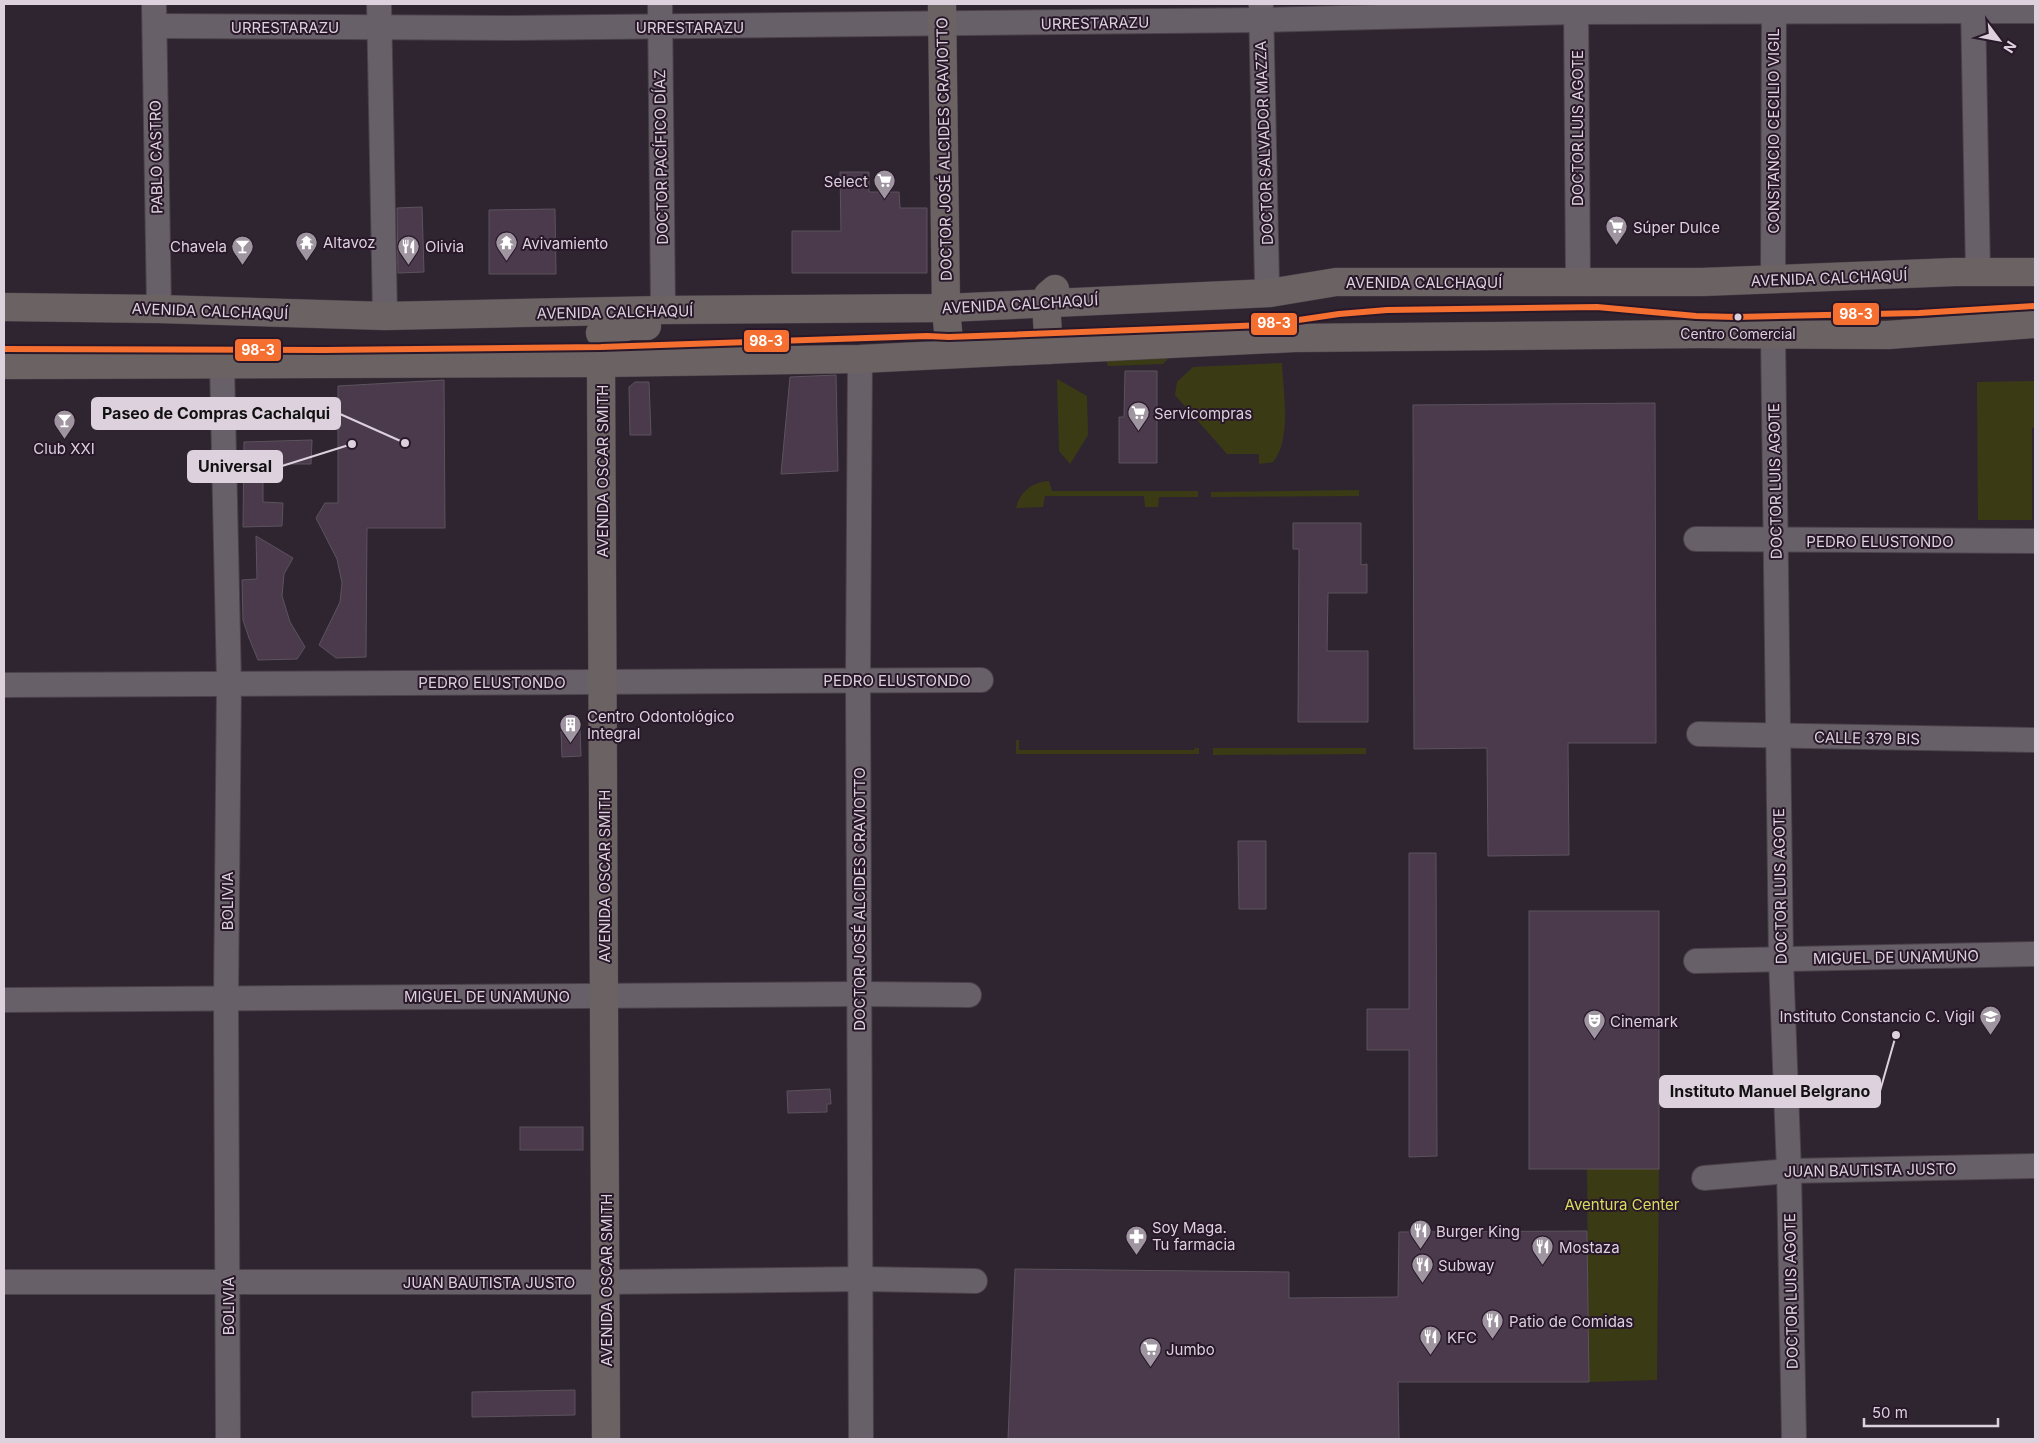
<svg xmlns="http://www.w3.org/2000/svg" width="2039" height="1443" viewBox="0 0 2039 1443" font-family="Inter,sans-serif">
  <rect width="100%" height="100%" fill="#2f2530"/>
  <g fill="#3a3b15">
    <polygon points="1174,352 1163,364 1108,366 1104,354"/>
    <path d="M1282 363C1283 391 1292 439 1273 462L1259 464V454H1227L1175 395 1177 382 1193 367Z"/>
    <polygon points="1057,379 1087,396 1088,435 1070,464 1059,451"/>
    <polygon points="2035,381 2035,427 2032,428 2032,520 1978,520 1977,382"/>
    <path d="M1049 481 1052 491H1198V497H1159L1158 507H1145L1144 496H1045L1043 507 1016 508C1020 492 1032 482 1049 481Z"/>
    <polygon points="1359,490 1359,496 1211,497 1211,492"/>
    <polygon points="1016,740 1019,740 1019,750 1194,750 1195,748 1199,748 1199,754 1016,754"/>
    <polygon points="1213,748 1366,748 1366,754 1213,755"/>
    <polygon points="1587,1169 1659,1169 1657,1380 1589,1382"/>
  </g>
  <g fill="#4a3a4b" stroke="#5c535d">
    <polygon points="840,172 869,172 869,192 899,192 900,208 927,208 927,273 792,273 792,231 841,231"/>
    <polygon points="422,207 424,272 398,273 397,208"/>
    <polygon points="555,209 556,274 489,274 489,210"/>
    <polygon points="1125,371 1157,371 1157,463 1119,463 1119,417 1124,417"/>
    <polygon points="836,375 838,471 781,474 790,377"/>
    <polygon points="444,380 445,528 367,528 366,657 336,658 319,645 340,602 342,583 337,559 316,518 325,503 338,503 338,386"/>
    <polygon points="635,382 649,382 651,435 630,435 629,387"/>
    <polygon points="1655,403 1656,743 1568,743 1569,855 1488,856 1487,748 1414,749 1413,405"/>
    <polygon points="312,440 311,464 263,464 263,502 283,503 282,526 243,527 244,442"/>
    <polygon points="1293,523 1361,523 1361,565 1367,564 1367,593 1328,593 1327,651 1368,651 1368,722 1298,722 1299,549 1293,549"/>
    <polygon points="256,536 293,558 284,574 282,596 290,622 305,647 297,659 258,660 249,638 243,620 242,580 257,579"/>
    <polygon points="580,730 581,756 562,757 561,731"/>
    <polygon points="1238,841 1266,841 1266,909 1239,909"/>
    <polygon points="1409,853 1436,853 1437,1156 1409,1157 1409,1050 1367,1050 1367,1009 1409,1009"/>
    <rect x="1529" y="911" width="130" height="258"/>
    <polygon points="830,1089 831,1104 827,1104 827,1112 788,1113 787,1091"/>
    <rect x="520" y="1127" width="63" height="23"/>
    <polygon points="1587,1231 1589,1382 1398,1382 1399,1439 1008,1439 1015,1269 1289,1272 1289,1298 1398,1297 1399,1232"/>
    <polygon points="575,1390 575,1415 472,1417 472,1392"/>
  </g>
  <g fill="none" stroke-linecap="round" stroke-linejoin="round">
    <defs>
      <g id="minor">
        <polyline points="154,4 159,309"/>
        <polyline points="379,4 385,316"/>
        <polyline points="660,4 663,310"/>
        <polyline points="1576,4 1578,282"/>
        <polyline points="1973,4 1978,272"/>
        <polyline points="1261,5 1267,283"/>
        <polyline points="155,26 512,28 1261,20 1576,12 2035,11"/>
        <polyline points="1773,280 1774,4"/>
        <polyline points="1773,333 1781,960 1789,1171 1794,1439"/>
        <polyline points="860,359 858,680 861,1439"/>
        <polyline points="222,364 229,683 226,998 228,1439"/>
        <polyline points="1696,539 2035,541"/>
        <polyline points="4,685 981,680"/>
        <polyline points="1699,734 2035,740"/>
        <polyline points="1696,961 2035,954"/>
        <polyline points="4,1000 860,994 969,995"/>
        <polyline points="1704,1178 1789,1171 2035,1166"/>
        <polyline points="4,1282 606,1282 862,1279 975,1281"/>
      </g>
      <g id="major">
        <polyline points="942,4 946,308 950,354"/>
        <polyline points="4,307 159,309 385,316 663,310 946,308 1270,293 1336,282 1702,282 1955,272 2035,272"/>
        <polyline points="600,333 630,326 647,326"/>
        <polyline points="1049,350 1046,303 1048,295 1055,289"/>
        <polyline points="601,363 606,1439"/>
        <polyline points="4,365 601,363 860,359 1294,338 1699,334 1888,335 2035,324"/>
      </g>
    </defs>
    <use href="#minor" stroke="#4a414a" stroke-width="26"/>
    <use href="#major" stroke="#4a414a" stroke-width="29"/>
    <use href="#minor" stroke="#686068" stroke-width="24"/>
    <use href="#major" stroke="#6b6363" stroke-width="28"/>
    <defs>
      <polyline id="bus-1" points="4,349 324,350 601,347 927,336 949,337 1265,325 1339,314 1387,310 1597,307 1696,316 1736,317 1919,313 2035,306"/>
    </defs>
    <use href="#bus-1" stroke="#29182a" stroke-width="10"/>
    <use href="#bus-1" stroke="#f46f30" stroke-width="6"/>
  </g>
  <defs>
    <symbol id="supermarket-pin" viewBox="-11 -11 22 30"><path d="M0 17L-7.5 6A9.5 9.5 0 1 1 7.5 6Z" fill="#9f95a0" stroke="#29182a"/><path d="M-6-5.5h2.5l.6 2H6L4.5 2H-2.5L-4.4-4H-6ZM-1.5 3.2a1.3 1.3 0 1 0 .1 0ZM3 3.2a1.3 1.3 0 1 0 .1 0Z" fill="#fff"/></symbol>
    <symbol id="temple-pin" viewBox="-11 -11 22 30"><path d="M0 17L-7.5 6A9.5 9.5 0 1 1 7.5 6Z" fill="#9f95a0" stroke="#29182a"/><path d="M0-6L5-2H3V0L6.5 2.5H4V6H1.5V3h-3V6H-4V2.5H-6.5L-3 0V-2H-5Z" fill="#fff"/></symbol>
    <symbol id="bar-pin" viewBox="-11 -11 22 30"><path d="M0 17L-7.5 6A9.5 9.5 0 1 1 7.5 6Z" fill="#9f95a0" stroke="#29182a"/><path d="M-6-5H6L.8 .8V4.5H3.5V6h-7V4.5H-.8V.8Z" fill="#fff"/></symbol>
    <symbol id="restaurant-pin" viewBox="-11 -11 22 30"><path d="M0 17L-7.5 6A9.5 9.5 0 1 1 7.5 6Z" fill="#9f95a0" stroke="#29182a"/><path d="M-5-6h1v4h1v-4h1v4h1v-4h1v5L-1.5 .5V6h-2V.5L-5-1ZM5-6V6H3V1.5H1.5Q1.5-4 5-6Z" fill="#fff"/></symbol>
    <symbol id="building-pin" viewBox="-11 -11 22 30"><path d="M0 17L-7.5 6A9.5 9.5 0 1 1 7.5 6Z" fill="#9f95a0" stroke="#29182a"/><path d="M-4-6H4V6H1V3H-1V6H-4ZM-2.5-4.3h1.7v1.8h-1.7ZM.8-4.3h1.7v1.8H.8ZM-2.5-1h1.7V.8h-1.7ZM.8-1h1.7V.8H.8Z" fill="#fff"/></symbol>
    <symbol id="school-pin" viewBox="-11 -11 22 30"><path d="M0 17L-7.5 6A9.5 9.5 0 1 1 7.5 6Z" fill="#9f95a0" stroke="#29182a"/><path d="M0-5L7-2L0 1L-7-2ZM-4 1L0 2.5L4 1V4Q0 6-4 4Z" fill="#fff"/></symbol>
    <symbol id="theatre-pin" viewBox="-11 -11 22 30"><path d="M0 17L-7.5 6A9.5 9.5 0 1 1 7.5 6Z" fill="#9f95a0" stroke="#29182a"/><path d="M-5-5.5Q0-4 5-5.5V0Q5 5 0 6Q-5 5-5 0ZM-3.3-2.5H-1v1.5H-3.3ZM1-2.5H3.3v1.5H1ZM-2.8 1Q0 5.5 2.8 1Z" fill="#fff"/></symbol>
    <symbol id="pharmacy-pin" viewBox="-11 -11 22 30"><path d="M0 17L-7.5 6A9.5 9.5 0 1 1 7.5 6Z" fill="#9f95a0" stroke="#29182a"/><path d="M-2-6h4v4h4v4h-4v4h-4v-4h-4v-4h4Z" fill="#fff"/></symbol>
  </defs>
  <g fill-rule="evenodd">
    <use href="#supermarket-pin" x="872" y="168" width="25" height="34"/>
    <use href="#supermarket-pin" x="1604" y="214" width="25" height="34"/>
    <use href="#temple-pin" x="294" y="230" width="25" height="34"/>
    <use href="#temple-pin" x="494" y="230" width="25" height="34"/>
    <use href="#bar-pin" x="230" y="234" width="25" height="34"/>
    <use href="#restaurant-pin" x="396" y="234" width="25" height="34"/>
    <use href="#supermarket-pin" x="1126" y="400" width="25" height="34"/>
    <use href="#bar-pin" x="52" y="408" width="25" height="34"/>
    <use href="#building-pin" x="558" y="712" width="25" height="34"/>
    <use href="#school-pin" x="1978" y="1004" width="25" height="34"/>
    <use href="#theatre-pin" x="1582" y="1008" width="25" height="34"/>
    <use href="#restaurant-pin" x="1408" y="1218" width="25" height="34"/>
    <use href="#pharmacy-pin" x="1124" y="1224" width="25" height="34"/>
    <use href="#restaurant-pin" x="1530" y="1234" width="25" height="34"/>
    <use href="#restaurant-pin" x="1410" y="1252" width="25" height="34"/>
    <use href="#restaurant-pin" x="1480" y="1308" width="25" height="34"/>
    <use href="#restaurant-pin" x="1418" y="1324" width="25" height="34"/>
    <use href="#supermarket-pin" x="1138" y="1336" width="25" height="34"/>
  </g>
  <circle fill="#dcd1dd" stroke="#29182a" stroke-width="2" cx="1738" cy="317" r="4.5"/>
  <g text-anchor="middle" dominant-baseline="central" stroke-width="4" stroke-linejoin="round" paint-order="stroke">
    <g font-size="14" fill="#dcd1dd" stroke="#29182a">
      <text x="1738" y="333">Centro Comercial</text>
    </g>
    <g font-size="15" fill="#dcd1dd" stroke="#29182a">
      <text transform="translate(1095 23) rotate(-1)">URRESTARAZU</text>
      <text x="285" y="27">URRESTARAZU</text>
      <text x="690" y="27">URRESTARAZU</text>
      <text transform="translate(1577 128) rotate(-90)">DOCTOR LUIS AGOTE</text>
      <text transform="translate(1773 131) rotate(-90)">CONSTANCIO CECILIO VIGIL</text>
      <text transform="translate(1264 143) rotate(-92)">DOCTOR SALVADOR MAZZA</text>
      <text transform="translate(944 149) rotate(-91)">DOCTOR JOSÉ ALCIDES CRAVIOTTO</text>
      <text transform="translate(156 157) rotate(-91)">PABLO CASTRO</text>
      <text transform="translate(661 157) rotate(-91)">DOCTOR PACÍFICO DÍAZ</text>
      <text transform="translate(1829 278) rotate(-2)">AVENIDA CALCHAQUÍ</text>
      <text x="1424" y="282">AVENIDA CALCHAQUÍ</text>
      <text transform="translate(1020 304) rotate(-3)">AVENIDA CALCHAQUÍ</text>
      <text transform="translate(210 311) rotate(2)">AVENIDA CALCHAQUÍ</text>
      <text transform="translate(615 312) rotate(-1)">AVENIDA CALCHAQUÍ</text>
      <text transform="translate(602 471) rotate(-90)">AVENIDA OSCAR SMITH</text>
      <text transform="translate(1775 481) rotate(-91)">DOCTOR LUIS AGOTE</text>
      <text x="1880" y="541">PEDRO ELUSTONDO</text>
      <text x="897" y="680">PEDRO ELUSTONDO</text>
      <text x="492" y="682">PEDRO ELUSTONDO</text>
      <text transform="translate(1867 738) rotate(1)">CALLE 379 BIS</text>
      <text transform="translate(604 876) rotate(-90)">AVENIDA OSCAR SMITH</text>
      <text transform="translate(1780 886) rotate(-91)">DOCTOR LUIS AGOTE</text>
      <text transform="translate(859 899) rotate(-90)">DOCTOR JOSÉ ALCIDES CRAVIOTTO</text>
      <text transform="translate(227 901) rotate(-90)">BOLIVIA</text>
      <text transform="translate(1896 957) rotate(-1)">MIGUEL DE UNAMUNO</text>
      <text x="487" y="996">MIGUEL DE UNAMUNO</text>
      <text transform="translate(1870 1170) rotate(-1)">JUAN BAUTISTA JUSTO</text>
      <text transform="translate(606 1280) rotate(-90)">AVENIDA OSCAR SMITH</text>
      <text x="489" y="1282">JUAN BAUTISTA JUSTO</text>
      <text transform="translate(1791 1291) rotate(-91)">DOCTOR LUIS AGOTE</text>
      <text transform="translate(228 1306) rotate(-90)">BOLIVIA</text>
    </g>
    <g font-size="15" fill="#dcd1dd" stroke="#29182a" text-anchor="start">
      <text x="868" y="181" text-anchor="end">Select</text>
      <text x="1633" y="227">Súper Dulce</text>
      <text x="323" y="242">Altavoz</text>
      <text x="522" y="243">Avivamiento</text>
      <text x="227" y="246" text-anchor="end">Chavela</text>
      <text x="425" y="246">Olivia</text>
      <text x="1154" y="413">Servicompras</text>
      <text x="64" y="448" text-anchor="middle">Club XXI</text>
      <text x="587" y="716">Centro Odontológico<tspan x="587" dy="17">Integral</tspan></text>
      <text x="1975" y="1016" text-anchor="end">Instituto Constancio C. Vigil</text>
      <text x="1610" y="1021">Cinemark</text>
      <text x="1152" y="1227">Soy Maga.<tspan x="1152" dy="17">Tu farmacia</tspan></text>
      <text x="1436" y="1231">Burger King</text>
      <text x="1559" y="1247">Mostaza</text>
      <text x="1438" y="1265">Subway</text>
      <text x="1509" y="1321">Patio de Comidas</text>
      <text x="1447" y="1337">KFC</text>
      <text x="1166" y="1349">Jumbo</text>
    </g>
    <g font-size="15" fill="#d7dd5d" stroke="#29182a">
      <text x="1622" y="1204">Aventura Center</text>
    </g>
  </g>
  <path fill="none" stroke="#dcd1dd" stroke-width="2" d="M405 443L340 414M352 444L282 466M1896 1035L1880 1091"/>
  <g fill="#dcd1dd" stroke="#29182a" stroke-width="2">
    <circle cx="405" cy="443" r="5"/>
    <circle cx="352" cy="444" r="5"/>
    <circle cx="1896" cy="1035" r="5"/>
  </g>
  <g fill="#dcd1dd" stroke="#dcd1dd" stroke-width="2">
    <rect x="92" y="398" width="248" height="31" rx="5"/>
    <rect x="188" y="451" width="94" height="31" rx="5"/>
    <rect x="1660" y="1076" width="220" height="31" rx="5"/>
  </g>
  <g font-size="16" text-anchor="middle" font-weight="bold" fill="#111">
    <text x="216" y="419">Paseo de Compras Cachalqui</text>
    <text x="235" y="472">Universal</text>
    <text x="1770" y="1097">Instituto Manuel Belgrano</text>
  </g>
  <g stroke="#29182a" stroke-width="2">
    <rect x="1832" y="302" width="48" height="24" rx="5" fill="#f46f30"/>
    <rect x="1250" y="312" width="48" height="24" rx="5" fill="#f46f30"/>
    <rect x="743" y="329" width="47" height="24" rx="5" fill="#f46f30"/>
    <rect x="234" y="338" width="48" height="24" rx="5" fill="#f46f30"/>
  </g>
  <g font-size="14" text-anchor="middle" font-weight="bold" fill="#fff">
    <text x="1856" y="319">98-3</text>
    <text x="1274" y="328">98-3</text>
    <text x="766" y="346">98-3</text>
    <text x="258" y="355">98-3</text>
  </g>
  <rect width="2039" height="1443" fill="none" stroke="#dcd1dd" stroke-width="10"/>
  <g transform="translate(1999 40) rotate(122)" stroke="#29182a" stroke-width="4" paint-order="stroke">
  <path d="M0-4L9 19L0 12L-9 19Z" fill="#dcd1dd"/>
  <text y="-8" font-size="14" font-weight="bold" text-anchor="middle" fill="#dcd1dd">N</text>
  </g>
  <path d="M1864 1418v8h134v-8" fill="none" stroke="#dcd1dd" stroke-width="2.5"/>
  <text x="1872" y="1418" font-size="15" fill="#dcd1dd" stroke="#29182a" stroke-width="4" paint-order="stroke">50 m</text>
</svg>
